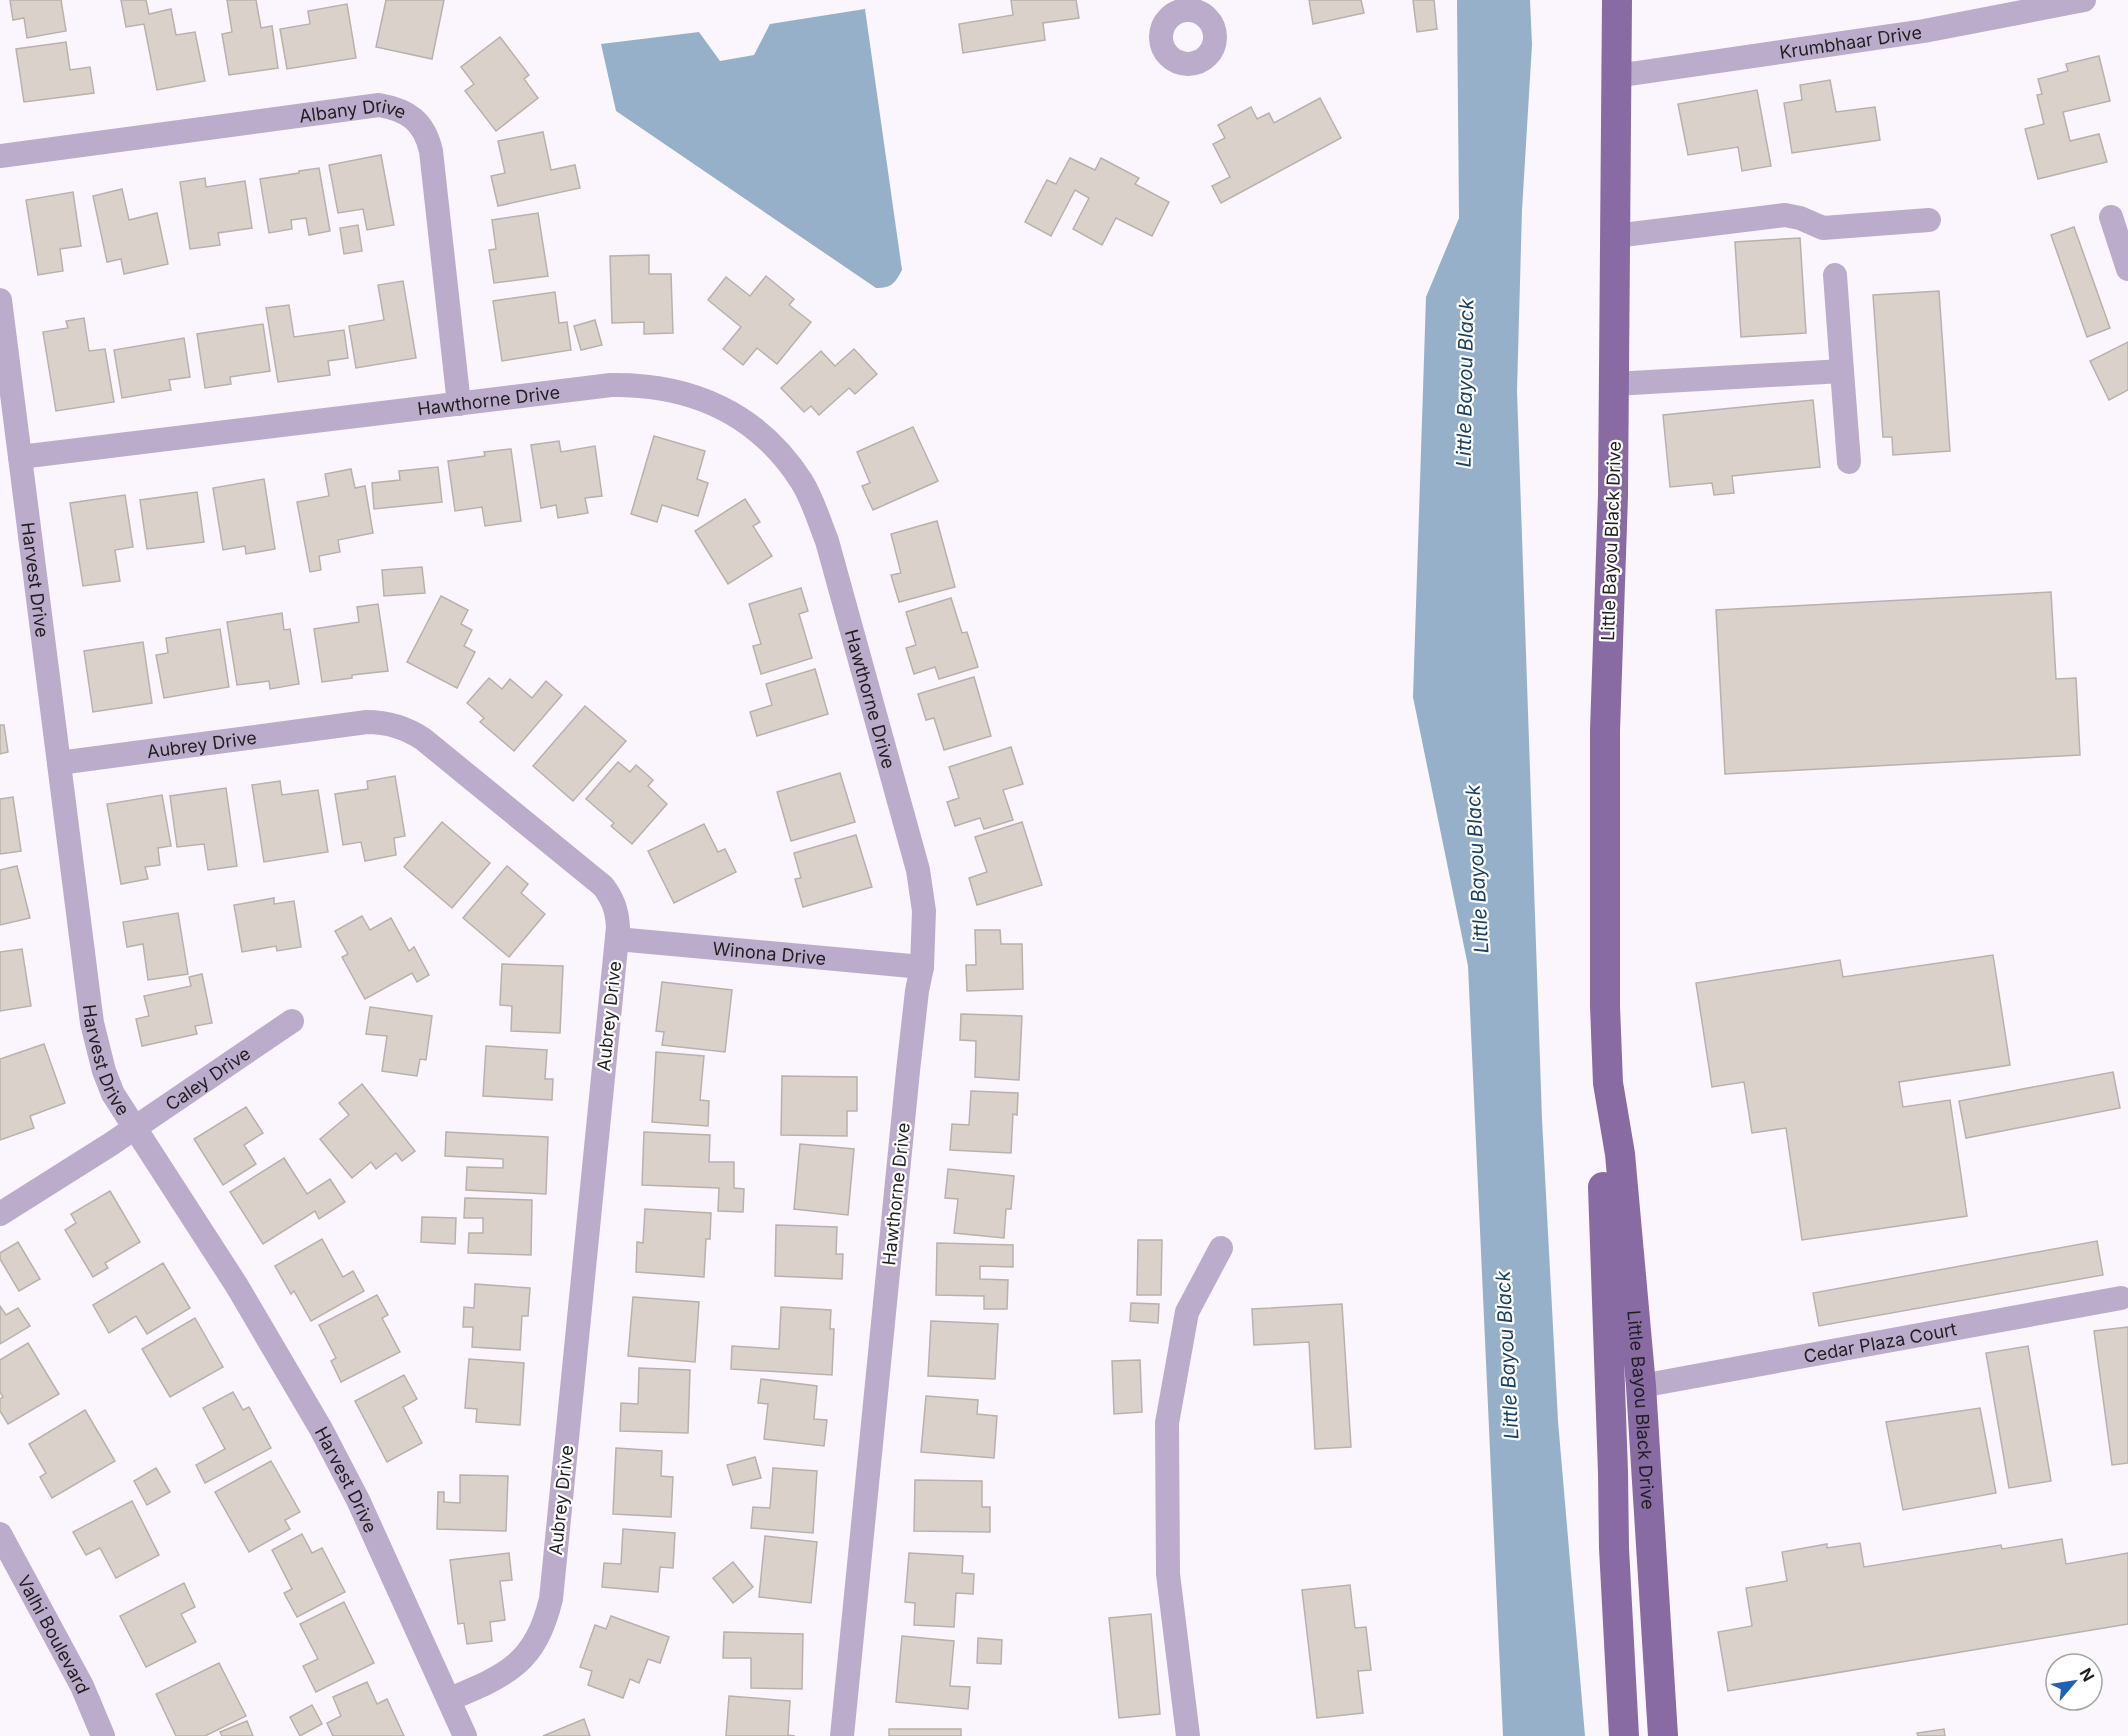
<svg xmlns="http://www.w3.org/2000/svg" width="2128" height="1736" viewBox="0 0 2128 1736" font-family="Inter,sans-serif">
  <rect width="100%" height="100%" fill="#fbf6fe"/>
  <g fill="#97b0c9">
    <polygon points="1457,0 1530,0 1532,45 1522,210 1517,391 1542,1119 1558,1421 1585,1736 1503,1736 1468,966 1413,697 1426,297 1459,218"/>
    <path d="M865 9 902 270C895 283 892 288 876 288L616 111 601 44 699 32 720 61 754 55 770 24Z"/>
  </g>
  <g fill="#dad1ca" stroke="#bab1aa" stroke-width="1.5">
    <polygon points="10,0 61,0 66,31 27,38 24,18 13,20"/>
    <polygon points="121,0 146,0 149,14 171,9 176,35 195,32 205,81 157,90 144,24 126,27"/>
    <polygon points="227,0 256,0 261,28 272,26 278,68 229,75 222,34 232,32"/>
    <polygon points="386,0 444,0 432,59 376,47"/>
    <polygon points="1011,0 1076,0 1079,18 1043,23 1045,40 963,53 959,24 1013,15"/>
    <polygon points="1309,0 1361,0 1364,13 1313,24"/>
    <polygon points="1413,0 1434,0 1437,29 1417,32"/>
    <polygon points="347,4 356,58 287,69 280,29 310,24 308,11"/>
    <polygon points="500,37 529,75 524,79 538,98 496,131 465,91 474,84 461,67"/>
    <polygon points="66,42 70,70 90,67 94,93 24,102 16,49"/>
    <polygon points="2099,56 2110,101 2063,112 2070,141 2099,134 2107,162 2038,179 2025,129 2044,124 2037,95 2042,94 2038,79 2068,71 2066,64"/>
    <polygon points="1830,80 1836,112 1875,107 1880,140 1792,153 1784,103 1802,100 1800,85"/>
    <polygon points="1757,90 1771,166 1742,171 1738,147 1688,155 1678,104"/>
    <polygon points="1320,98 1341,138 1221,203 1212,186 1230,177 1213,144 1225,138 1218,125 1251,107 1257,119 1269,113 1274,123"/>
    <polygon points="543,132 551,170 575,165 580,188 498,206 491,176 505,173 498,141"/>
    <polygon points="381,155 394,225 367,230 363,209 338,213 329,165"/>
    <polygon points="1070,158 1095,170 1101,158 1139,178 1135,184 1169,202 1152,236 1116,218 1102,245 1073,229 1089,198 1075,190 1051,236 1025,222 1047,180 1056,184"/>
    <polygon points="319,168 330,231 309,235 306,218 291,220 292,229 269,233 260,179 299,173 299,171"/>
    <polygon points="205,178 206,187 245,181 252,228 218,233 220,245 190,249 180,182"/>
    <polygon points="122,189 129,220 157,213 168,264 124,274 121,259 107,262 93,196"/>
    <polygon points="73,192 81,246 60,249 63,271 38,275 26,200"/>
    <polygon points="538,213 548,276 494,283 489,250 496,249 492,220"/>
    <polygon points="358,225 362,251 344,254 340,228"/>
    <polygon points="2074,227 2110,328 2087,337 2051,235"/>
    <polygon points="1800,238 1806,333 1741,337 1735,242"/>
    <polygon points="649,255 649,274 671,274 673,333 644,334 644,322 612,323 610,256"/>
    <polygon points="766,276 794,299 789,305 811,322 777,364 757,348 743,365 723,349 741,327 708,300 726,277 750,296"/>
    <polygon points="403,281 416,358 356,368 349,326 384,320 378,285"/>
    <polygon points="1939,291 1950,451 1893,455 1892,437 1883,437 1873,295"/>
    <polygon points="555,292 559,323 567,322 571,350 502,361 493,301"/>
    <polygon points="289,305 294,337 344,330 348,358 328,361 330,375 278,382 266,308"/>
    <polygon points="84,318 89,351 105,349 114,402 56,411 43,332 68,328 66,321"/>
    <polygon points="595,320 602,345 581,350 574,326"/>
    <polygon points="263,324 270,371 230,377 231,384 205,388 197,334"/>
    <polygon points="184,338 190,377 169,380 171,390 122,398 114,350"/>
    <polygon points="2128,342 2128,390 2109,400 2090,361"/>
    <polygon points="854,349 877,374 855,394 849,388 819,415 811,406 804,412 781,388 821,351 835,366"/>
    <polygon points="1813,400 1820,467 1732,476 1734,493 1714,495 1712,483 1670,487 1663,415"/>
    <polygon points="913,427 938,481 873,510 862,486 870,483 857,452"/>
    <polygon points="654,436 705,451 697,479 708,483 698,516 662,505 657,522 631,514"/>
    <polygon points="559,441 561,452 595,446 602,496 585,498 588,513 558,518 556,505 541,508 531,445"/>
    <polygon points="511,449 521,521 485,526 482,507 455,511 448,461 485,456 484,452"/>
    <polygon points="438,467 442,502 374,509 372,483 400,480 399,471"/>
    <polygon points="351,469 355,488 365,486 373,533 338,540 340,552 319,556 321,570 310,572 297,502 329,496 325,474"/>
    <polygon points="264,479 275,549 246,554 245,546 223,550 213,488"/>
    <polygon points="197,492 204,542 147,549 140,500"/>
    <polygon points="125,495 133,547 115,550 120,581 83,586 70,503"/>
    <polygon points="745,499 760,522 753,526 772,556 728,584 695,531"/>
    <polygon points="937,521 955,587 899,602 891,575 901,573 891,534"/>
    <polygon points="422,567 425,593 384,596 382,570"/>
    <polygon points="801,588 808,611 799,614 812,658 761,674 753,646 761,644 749,604"/>
    <polygon points="2051,592 2056,679 2076,678 2080,755 1725,774 1716,610"/>
    <polygon points="441,596 468,610 461,624 472,630 464,646 475,652 457,688 407,662"/>
    <polygon points="951,598 962,633 967,632 978,667 939,679 935,667 914,674 906,648 916,645 906,612"/>
    <polygon points="378,604 388,671 352,675 352,678 322,682 314,629 359,622 357,607"/>
    <polygon points="282,613 284,630 290,629 299,684 270,689 269,681 237,685 227,622"/>
    <polygon points="220,629 229,687 164,698 156,655 168,653 166,638"/>
    <polygon points="143,642 152,703 93,712 84,651"/>
    <polygon points="815,669 828,714 757,736 750,712 772,705 766,684"/>
    <polygon points="974,677 991,736 944,750 934,718 926,720 918,694"/>
    <polygon points="489,678 502,689 510,679 532,698 546,681 562,695 514,751 480,722 484,718 467,703"/>
    <polygon points="585,706 626,741 573,801 533,766"/>
    <polygon points="0,725 4,725 8,752 0,754"/>
    <polygon points="1011,747 1023,784 1003,790 1013,820 984,829 980,818 955,826 947,802 959,798 949,767"/>
    <polygon points="618,762 630,772 636,765 653,780 648,786 667,804 632,844 611,826 614,823 586,799"/>
    <polygon points="840,773 855,822 791,841 777,792"/>
    <polygon points="395,776 405,836 394,838 396,855 365,861 361,842 343,845 335,794 368,789 367,781"/>
    <polygon points="280,781 282,795 318,790 328,852 264,862 252,785"/>
    <polygon points="226,788 237,866 208,870 204,844 177,847 170,796"/>
    <polygon points="162,795 171,846 158,848 160,865 145,867 148,879 121,884 107,804"/>
    <polygon points="13,797 21,851 0,854 0,799"/>
    <polygon points="442,822 490,863 452,908 404,867"/>
    <polygon points="1022,822 1042,885 977,905 969,878 987,872 975,837"/>
    <polygon points="704,824 718,852 725,849 736,872 674,903 648,851"/>
    <polygon points="856,835 872,887 803,907 795,879 801,878 794,853"/>
    <polygon points="17,866 30,918 0,925 0,870"/>
    <polygon points="507,866 528,884 521,893 545,914 509,957 463,918"/>
    <polygon points="274,898 274,904 294,901 301,947 277,951 276,946 242,952 234,905"/>
    <polygon points="178,913 188,974 148,980 143,944 127,947 123,922"/>
    <polygon points="362,916 370,930 391,918 409,951 414,947 429,975 417,982 412,973 365,999 342,957 348,954 335,931"/>
    <polygon points="975,930 1000,930 1001,944 1022,944 1023,989 967,991 966,965 976,965"/>
    <polygon points="22,949 31,1006 0,1011 0,952"/>
    <polygon points="1993,955 2010,1065 1899,1082 1903,1107 1950,1100 1967,1216 1802,1240 1786,1128 1752,1133 1744,1082 1712,1087 1696,983 1840,960 1843,977"/>
    <polygon points="502,964 563,966 560,1033 511,1031 512,1006 500,1005"/>
    <polygon points="202,974 212,1023 195,1026 197,1034 142,1046 136,1019 149,1016 144,996 191,986 189,977"/>
    <polygon points="662,982 732,990 725,1052 662,1045 664,1032 656,1031"/>
    <polygon points="370,1007 432,1016 426,1060 420,1059 417,1076 382,1071 387,1036 366,1034"/>
    <polygon points="961,1014 1022,1016 1019,1080 975,1077 976,1041 960,1040"/>
    <polygon points="44,1044 65,1103 30,1116 34,1128 0,1140 0,1059"/>
    <polygon points="486,1046 547,1050 545,1079 553,1079 552,1100 483,1096"/>
    <polygon points="656,1052 704,1056 700,1100 709,1101 708,1126 652,1122"/>
    <polygon points="2113,1072 2120,1108 1966,1138 1959,1101"/>
    <polygon points="782,1076 857,1077 857,1111 847,1111 847,1136 781,1135"/>
    <polygon points="362,1084 415,1151 402,1161 396,1153 376,1169 371,1162 352,1178 320,1139 349,1115 339,1103"/>
    <polygon points="971,1091 1018,1093 1017,1115 1013,1114 1011,1153 950,1150 952,1124 969,1125"/>
    <polygon points="246,1107 263,1133 244,1145 256,1164 223,1185 194,1139"/>
    <polygon points="446,1132 548,1137 546,1194 466,1190 467,1167 503,1168 503,1159 445,1156"/>
    <polygon points="644,1132 710,1135 709,1162 734,1162 734,1188 744,1189 743,1212 718,1211 719,1188 642,1185"/>
    <polygon points="800,1144 854,1149 848,1215 794,1209"/>
    <polygon points="284,1158 307,1194 330,1179 345,1202 319,1219 315,1211 263,1244 230,1192"/>
    <polygon points="948,1169 1014,1176 1011,1209 1006,1209 1004,1238 954,1233 958,1199 945,1198"/>
    <polygon points="110,1191 140,1242 105,1263 108,1268 93,1277 65,1230 76,1223 71,1214"/>
    <polygon points="465,1198 532,1200 531,1255 468,1253 469,1233 483,1233 483,1218 464,1218"/>
    <polygon points="645,1209 711,1213 710,1239 706,1239 704,1277 636,1272 637,1242 643,1243"/>
    <polygon points="422,1217 456,1218 455,1244 421,1242"/>
    <polygon points="776,1225 837,1227 836,1254 843,1254 842,1279 775,1276"/>
    <polygon points="322,1239 343,1277 353,1271 364,1291 311,1321 294,1291 291,1294 275,1266"/>
    <polygon points="1138,1240 1162,1240 1161,1295 1137,1295"/>
    <polygon points="2097,1241 2103,1275 1819,1326 1813,1293"/>
    <polygon points="18,1242 40,1279 19,1291 0,1259 0,1253"/>
    <polygon points="937,1243 1013,1245 1013,1267 980,1266 980,1279 1008,1280 1007,1309 984,1309 984,1296 936,1295"/>
    <polygon points="163,1263 190,1308 147,1334 136,1316 109,1333 93,1305"/>
    <polygon points="475,1284 530,1288 528,1316 522,1316 520,1350 472,1347 473,1327 463,1327 464,1307 474,1308"/>
    <polygon points="377,1295 388,1315 382,1318 400,1352 341,1382 331,1361 336,1358 319,1325"/>
    <polygon points="633,1297 699,1302 695,1362 628,1356"/>
    <polygon points="1131,1303 1159,1304 1158,1323 1130,1321"/>
    <polygon points="1342,1304 1351,1447 1315,1449 1309,1342 1254,1345 1252,1309"/>
    <polygon points="0,1306 6,1315 18,1308 30,1326 0,1344"/>
    <polygon points="781,1307 831,1310 830,1329 834,1329 832,1375 731,1369 732,1346 779,1349"/>
    <polygon points="195,1318 223,1367 170,1397 142,1349"/>
    <polygon points="931,1321 998,1324 995,1379 928,1376"/>
    <polygon points="2128,1327 2128,1463 2112,1465 2094,1331"/>
    <polygon points="28,1343 59,1394 8,1424 0,1411 0,1399 3,1397 0,1392 0,1360"/>
    <polygon points="2028,1346 2051,1481 2009,1488 1986,1353"/>
    <polygon points="469,1359 524,1363 520,1425 476,1422 477,1409 465,1408"/>
    <polygon points="1140,1360 1142,1412 1114,1414 1112,1361"/>
    <polygon points="639,1368 690,1370 688,1433 620,1431 621,1403 638,1404"/>
    <polygon points="404,1375 417,1399 403,1407 422,1443 387,1462 355,1401"/>
    <polygon points="761,1379 817,1386 814,1419 827,1420 824,1446 764,1439 768,1404 758,1403"/>
    <polygon points="233,1392 243,1410 249,1407 271,1448 205,1483 196,1465 225,1449 203,1408"/>
    <polygon points="926,1396 978,1400 977,1414 997,1416 994,1458 921,1452"/>
    <polygon points="1980,1408 1996,1493 1903,1510 1886,1422"/>
    <polygon points="85,1410 115,1461 52,1498 40,1477 46,1473 29,1444"/>
    <polygon points="616,1448 662,1451 661,1476 673,1477 671,1517 613,1514"/>
    <polygon points="755,1457 761,1478 733,1485 727,1465"/>
    <polygon points="271,1461 300,1512 285,1520 290,1529 249,1552 215,1492"/>
    <polygon points="156,1468 170,1492 147,1505 134,1481"/>
    <polygon points="773,1468 817,1471 813,1533 751,1528 753,1507 770,1508"/>
    <polygon points="460,1475 508,1476 506,1531 437,1529 438,1492 444,1492 444,1502 460,1503"/>
    <polygon points="915,1480 982,1481 982,1507 990,1507 990,1532 914,1531"/>
    <polygon points="132,1501 159,1555 116,1578 100,1548 86,1555 73,1532"/>
    <polygon points="623,1529 675,1533 673,1568 660,1567 658,1592 602,1587 604,1563 621,1564"/>
    <polygon points="302,1534 312,1553 322,1548 345,1592 297,1617 284,1593 292,1589 272,1550"/>
    <polygon points="765,1536 817,1542 811,1603 759,1597"/>
    <polygon points="2062,1539 2066,1564 2128,1553 2128,1624 1728,1691 1718,1632 1752,1626 1746,1588 1787,1581 1782,1552 1827,1544 1827,1548 1860,1543 1864,1567 2001,1545 2002,1549"/>
    <polygon points="509,1553 512,1580 500,1581 505,1620 490,1622 492,1641 467,1644 464,1623 458,1624 450,1560"/>
    <polygon points="909,1553 963,1556 962,1573 974,1574 973,1594 956,1593 954,1627 914,1625 915,1603 905,1602"/>
    <polygon points="733,1562 753,1587 733,1603 713,1578"/>
    <polygon points="184,1583 195,1607 181,1614 196,1642 146,1667 120,1616"/>
    <polygon points="1350,1585 1355,1628 1366,1627 1371,1670 1358,1671 1363,1713 1317,1718 1302,1590"/>
    <polygon points="344,1602 374,1663 316,1692 303,1666 318,1659 300,1624"/>
    <polygon points="1151,1614 1160,1714 1119,1718 1109,1618"/>
    <polygon points="611,1616 669,1637 660,1663 648,1659 639,1683 630,1679 623,1698 588,1685 592,1671 580,1667 595,1625 606,1629"/>
    <polygon points="724,1632 803,1634 802,1689 751,1688 751,1658 723,1658"/>
    <polygon points="902,1636 954,1641 950,1686 970,1687 968,1709 896,1702"/>
    <polygon points="978,1638 1002,1640 1001,1664 977,1663"/>
    <polygon points="219,1663 246,1716 205,1736 176,1736 156,1694"/>
    <polygon points="367,1682 377,1704 387,1699 404,1736 333,1736 327,1723 341,1716 333,1697"/>
    <polygon points="729,1696 790,1701 788,1735 795,1736 726,1736"/>
    <polygon points="312,1705 322,1724 300,1736 290,1717"/>
    <polygon points="584,1719 590,1736 543,1736"/>
    <polygon points="247,1721 253,1736 222,1736 220,1732"/>
    <rect x="889" y="1729" width="72" height="7"/>
    <polygon points="1944,1729 1945,1736 1918,1736 1917,1733"/>
  </g>
  <g fill="none" stroke-linecap="round" stroke-linejoin="round">
    <g stroke="#bcaccb" stroke-width="24">
      <circle cx="1188" cy="37" r="27"/>
      <path id="s1" d="M1616 76 1924 31 2084 0"/>
      <path id="s2" d="M0 156 379 105C408 110 424 121 431 151L459 404"/>
      <polyline points="2111,217 2128,269"/>
      <polyline points="1615,236 1785,215 1800,218 1823,228 1929,220"/>
      <polyline points="1835,275 1842,371"/>
      <path id="s3" d="M0 300 92 1023 104 1071 113 1094 237 1286 321 1429 358 1500 465 1736"/>
      <polyline points="1614,384 1842,371 1849,462"/>
      <path id="s4" d="M20 457 611 385C691 384 758 413 802 482 813 500 819 521 827 541L918 870 924 911 922 967 917 991 908 1071 842 1736"/>
      <path id="s5" d="M59 763 367 722C388 722 405 727 423 739L603 886C613 899 617 910 618 927L551 1599C535 1664 507 1675 450 1699"/>
      <path id="s6" d="M617 939 922 967"/>
      <path id="s7" d="M0 1214 111 1144 292 1021"/>
      <path id="s8" d="M1641 1386 2121 1298"/>
      <path id="s9" d="M0 1534 82 1686 103 1736"/>
      <polyline points="1188,1736 1168,1574 1167,1423 1187,1312 1221,1248"/>
    </g>
    <g stroke="#886ba3" stroke-width="30">
      <path id="s10" d="M1617 0 1613 495 1605 731V1006L1608 1083 1620 1154 1641 1386 1663 1736"/>
      <polyline points="1603,1187 1613,1472 1614,1548 1624,1736"/>
    </g>
  </g>
  <g text-anchor="middle" dominant-baseline="central" stroke-width="4.5" stroke-linejoin="round" paint-order="stroke">
    <g font-size="18" fill="#201e21" stroke="#fff">
      <text stroke="none"><textPath href="#s1" startOffset="237">Krumbhaar Drive</textPath></text>
      <text stroke="none"><textPath href="#s2" startOffset="356">Albany Drive</textPath></text>
      <text stroke="none"><textPath href="#s4" startOffset="472">Hawthorne Drive</textPath></text>
      <text transform="translate(1611 541) rotate(-88)">Little Bayou Black Drive</text>
      <text stroke="none"><textPath href="#s3" startOffset="282">Harvest Drive</textPath></text>
      <text stroke="none"><textPath href="#s4" startOffset="1048">Hawthorne Drive</textPath></text>
      <text stroke="none"><textPath href="#s5" startOffset="144">Aubrey Drive</textPath></text>
      <text stroke="none"><textPath href="#s6" startOffset="153">Winona Drive</textPath></text>
      <text transform="translate(609 1016) rotate(-84)">Aubrey Drive</text>
      <text stroke="none"><textPath href="#s3" startOffset="768">Harvest Drive</textPath></text>
      <text stroke="none"><textPath href="#s7" startOffset="248">Caley Drive</textPath></text>
      <text transform="translate(896 1194) rotate(-84)">Hawthorne Drive</text>
      <text stroke="none"><textPath href="#s8" startOffset="243">Cedar Plaza Court</textPath></text>
      <text stroke="none"><textPath href="#s10" startOffset="1412">Little Bayou Black Drive</textPath></text>
      <text stroke="none"><textPath href="#s3" startOffset="1254">Harvest Drive</textPath></text>
      <text transform="translate(561 1500) rotate(-84)">Aubrey Drive</text>
      <text stroke="none"><textPath href="#s9" startOffset="114">Valhi Boulevard</textPath></text>
    </g>
    <g font-size="20" font-style="italic" fill="#184063" stroke="#fff">
      <text transform="translate(1465 383) rotate(-89)">Little Bayou Black</text>
      <text transform="translate(1477 869) rotate(-93)">Little Bayou Black</text>
      <text transform="translate(1507 1355) rotate(-93)">Little Bayou Black</text>
    </g>
  </g>
  <g transform="translate(2074 1682) rotate(61)"><circle r="28" fill="#ffffff" stroke="#a6a5a6" stroke-width="1.5"/>
  <path d="M0-4.5L10 22L0 15L-10 22Z" fill="#1e63b3"/>
  <text y="-9" font-size="16" font-weight="bold" text-anchor="middle" fill="#201e21">N</text>
  </g>
</svg>
